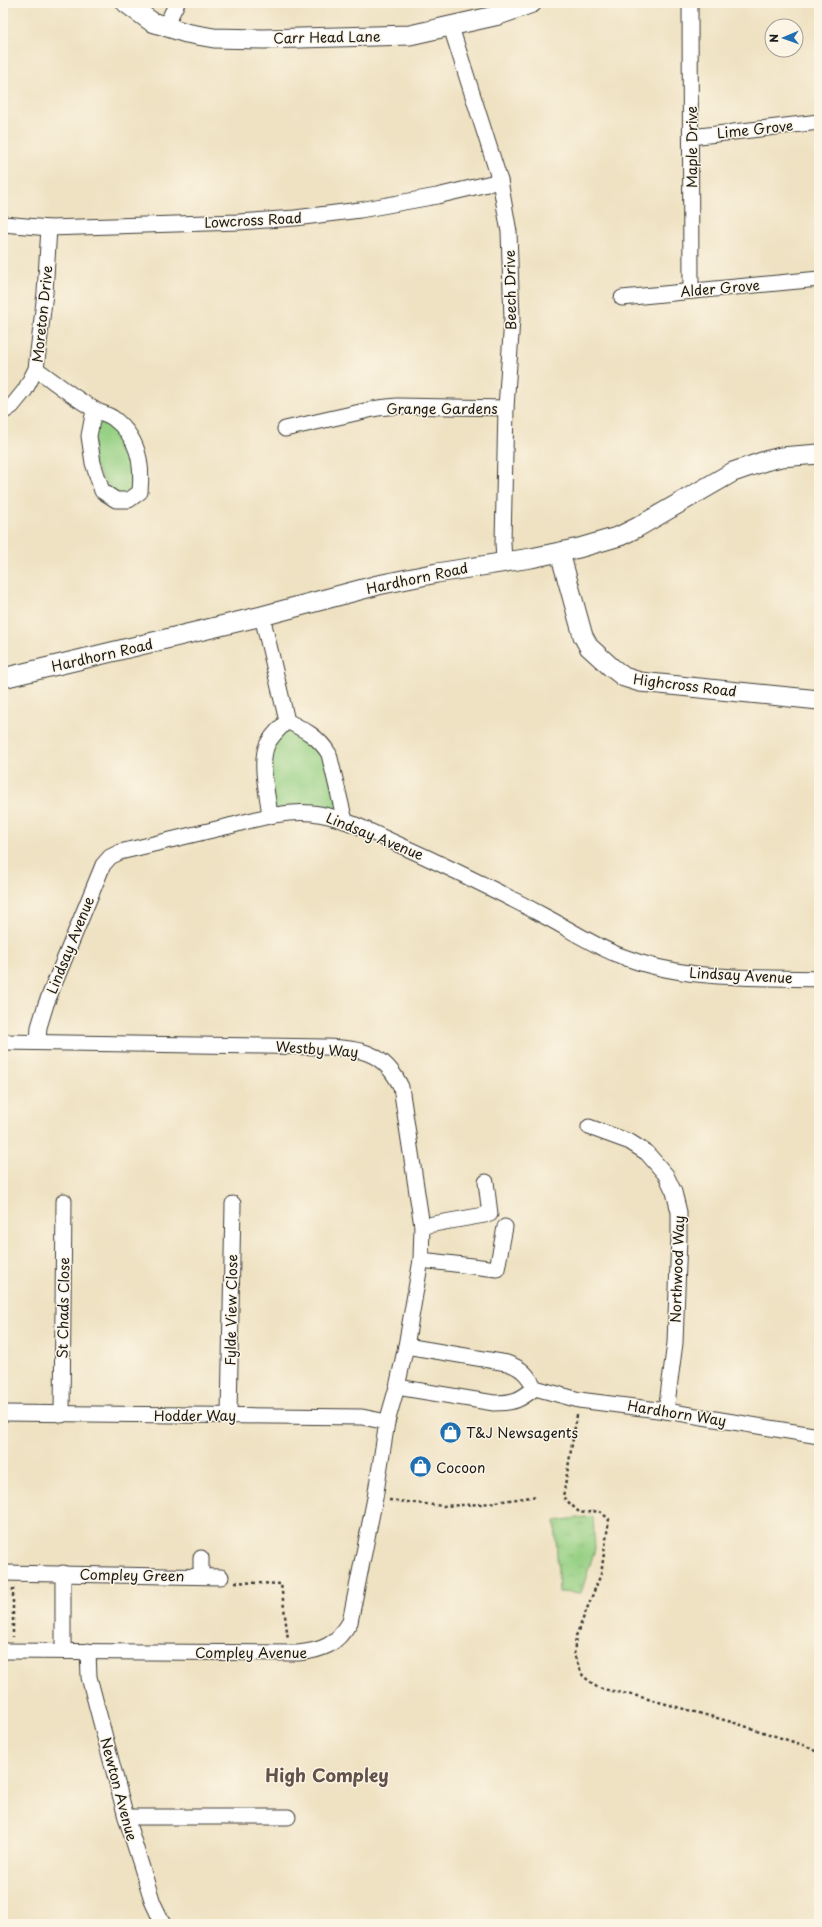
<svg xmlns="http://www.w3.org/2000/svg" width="822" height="1927" viewBox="0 0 822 1927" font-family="'Playpen Sans',sans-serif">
  <defs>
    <pattern id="park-tufts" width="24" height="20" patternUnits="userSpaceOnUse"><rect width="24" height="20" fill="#96d084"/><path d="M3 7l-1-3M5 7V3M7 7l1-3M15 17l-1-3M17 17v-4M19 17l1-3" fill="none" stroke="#81b271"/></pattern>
  </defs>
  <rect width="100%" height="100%" fill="#fcf5e5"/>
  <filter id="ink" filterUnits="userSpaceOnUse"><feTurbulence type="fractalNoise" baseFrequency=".025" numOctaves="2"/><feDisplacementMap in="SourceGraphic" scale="8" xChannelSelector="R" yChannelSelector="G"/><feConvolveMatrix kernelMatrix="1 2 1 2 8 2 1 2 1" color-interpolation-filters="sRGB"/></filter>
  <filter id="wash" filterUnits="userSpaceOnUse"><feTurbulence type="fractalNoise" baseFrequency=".012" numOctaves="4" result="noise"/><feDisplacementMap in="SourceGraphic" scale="16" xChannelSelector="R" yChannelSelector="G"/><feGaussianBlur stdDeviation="0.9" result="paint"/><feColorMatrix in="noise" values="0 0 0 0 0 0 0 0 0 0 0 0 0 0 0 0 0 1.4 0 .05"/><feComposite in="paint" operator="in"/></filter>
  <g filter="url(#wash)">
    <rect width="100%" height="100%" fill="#efe2c3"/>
    <g fill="#96d084" stroke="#597650">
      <polygon points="94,410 127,437 140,492 116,500 93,463"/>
      <polygon points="287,721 318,739 345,821 270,816 268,744"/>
    </g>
    <polygon fill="url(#park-tufts)" stroke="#597650" points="593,1516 595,1549 581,1593 559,1592 555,1521"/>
  </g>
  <g filter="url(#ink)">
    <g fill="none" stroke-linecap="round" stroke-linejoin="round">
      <defs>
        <g id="minor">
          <polyline points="690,3 691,291"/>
          <polyline points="165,27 177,3"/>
          <polyline points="451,27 500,181 509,232 512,319 506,408 503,542 504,562"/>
          <polyline points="691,137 819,122"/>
          <polyline points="3,224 49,228 239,222 295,218 360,210 437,196 500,181"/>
          <polyline points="622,298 819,279"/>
          <path d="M36 369C55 382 74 398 94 409 100 413 107 414 113 418 138 437 143 462 140 492L129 500H116L102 491 93 463 89 436 94 410"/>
          <polyline points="3,412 12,406 25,390 36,369 45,293 49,228"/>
          <polyline points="285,429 378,408 397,406 506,408"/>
          <path d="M262 616 287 721C305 730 319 737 329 754L345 821"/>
          <path d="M270 816C268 795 259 764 267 745 271 736 280 728 287 721"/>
          <path d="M38 1041 39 1027 46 1004 103 865 110 857 120 852C155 844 190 835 225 827 253 820 283 810 312 813 340 816 367 830 393 842 444 865 496 890 546 917 571 930 594 946 621 956 684 981 753 977 819 979"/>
          <path d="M3 1042 324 1047C359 1048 384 1051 401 1087L422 1226 421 1260 406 1346 397 1387 387 1422 375 1498 350 1622C336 1645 324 1650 298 1653L3 1651"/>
          <polyline points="589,1127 630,1142 647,1153 666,1175 674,1192 679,1212 679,1237 675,1343 666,1411"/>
          <polyline points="422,1226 490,1214 486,1182"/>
          <polyline points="421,1260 497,1269 505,1227"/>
          <path d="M406 1346 507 1363C522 1368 527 1374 535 1388L579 1400 666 1411 819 1436"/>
          <path d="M397 1387 494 1403C514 1403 520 1400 535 1388"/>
          <polyline points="3,1413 362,1417 387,1422"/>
          <polyline points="62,1415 64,1201"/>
          <polyline points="229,1415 233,1204"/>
          <polyline points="201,1558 201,1576"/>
          <polyline points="3,1573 221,1577"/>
          <polyline points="63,1651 63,1573"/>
          <polyline points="88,1651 89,1677 126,1817 153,1903 163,1924"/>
          <polyline points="126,1817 288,1817"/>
        </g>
        <g id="tertiary">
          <polyline points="126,3 152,22 186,33 214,38 264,39 410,35 499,15 532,3"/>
          <polyline points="560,553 583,636 589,647 611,667 624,677 640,682 819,700"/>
          <polyline points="3,678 262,616 378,585 437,573 531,558 579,548 620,536 638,527 733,472 765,461 781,457 819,454"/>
        </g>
      </defs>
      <use href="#minor" stroke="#3c3a35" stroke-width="17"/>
      <use href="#tertiary" stroke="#3c3a35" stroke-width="21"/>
      <g stroke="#3c3a35" stroke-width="2.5" stroke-dasharray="3 3" stroke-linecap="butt">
        <polyline points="577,1415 563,1497 580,1513 599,1511 609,1519 601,1574 576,1636 574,1655 583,1676 598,1688 637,1696 735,1723 806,1746 819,1753"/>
        <polyline points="389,1500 443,1506 482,1504 538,1496"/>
        <polyline points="235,1582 281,1584 288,1639"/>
        <polyline points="13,1588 13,1637"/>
      </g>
      <use href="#minor" stroke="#fff" stroke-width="15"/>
      <use href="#tertiary" stroke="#fff" stroke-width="19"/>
    </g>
  </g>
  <defs>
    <symbol id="shop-disc" viewBox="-11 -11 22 22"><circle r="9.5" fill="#1f6fb2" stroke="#fcf5e5"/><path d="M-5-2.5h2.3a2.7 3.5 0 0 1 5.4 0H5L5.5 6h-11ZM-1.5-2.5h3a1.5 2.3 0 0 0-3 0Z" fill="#fff"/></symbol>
  </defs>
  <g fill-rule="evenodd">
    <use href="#shop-disc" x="438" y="1420" width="25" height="25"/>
    <use href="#shop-disc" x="408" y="1454" width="25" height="25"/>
  </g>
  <g text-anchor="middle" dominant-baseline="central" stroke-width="3" stroke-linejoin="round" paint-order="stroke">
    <g font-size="14" fill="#1c1c1c" stroke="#fcf5e5">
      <text transform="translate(327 37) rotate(-1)">Carr Head Lane</text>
      <text transform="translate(755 129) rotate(-6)">Lime Grove</text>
      <text transform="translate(691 147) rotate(-90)">Maple Drive</text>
      <text transform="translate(253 220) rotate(-3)">Lowcross Road</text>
      <text transform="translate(720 288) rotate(-5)">Alder Grove</text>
      <text transform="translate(510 290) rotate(-91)">Beech Drive</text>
      <text transform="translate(42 314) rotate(-84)">Moreton Drive</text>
      <text x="442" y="408">Grange Gardens</text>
      <text transform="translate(417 578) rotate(-12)">Hardhorn Road</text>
      <text transform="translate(102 655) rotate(-13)">Hardhorn Road</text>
      <text transform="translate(685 685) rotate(7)">Highcross Road</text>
      <text transform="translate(375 836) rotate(22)">Lindsay Avenue</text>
      <text transform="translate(70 945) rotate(-68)">Lindsay Avenue</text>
      <text transform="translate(741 975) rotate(3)">Lindsay Avenue</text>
      <text transform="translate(317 1049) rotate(4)">Westby Way</text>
      <text transform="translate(677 1269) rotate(-88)">Northwood Way</text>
      <text transform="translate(63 1308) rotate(-89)">St Chads Close</text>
      <text transform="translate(231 1310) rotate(-89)">Fylde View Close</text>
      <text transform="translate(677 1413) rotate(9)">Hardhorn Way</text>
      <text x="195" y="1415">Hodder Way</text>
      <text transform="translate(132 1575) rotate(1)">Compley Green</text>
      <text x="251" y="1652">Compley Avenue</text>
      <text transform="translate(119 1789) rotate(75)">Newton Avenue</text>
    </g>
    <g font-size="14" fill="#1c1c1c" stroke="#fcf5e5" text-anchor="start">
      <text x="466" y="1432">T&amp;J Newsagents</text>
      <text x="436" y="1467">Cocoon</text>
    </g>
    <g font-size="18" font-weight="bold" fill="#62524b" stroke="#fcf5e5">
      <text x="327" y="1774">High Compley</text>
    </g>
  </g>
  <rect width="822" height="1927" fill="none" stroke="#fcf5e5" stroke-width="16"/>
  <g transform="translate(784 38) rotate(268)"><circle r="19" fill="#fcf5e5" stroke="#a29e95"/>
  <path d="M0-3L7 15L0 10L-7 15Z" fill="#1f6fb2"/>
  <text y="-6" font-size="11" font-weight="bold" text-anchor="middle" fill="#1c1c1c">N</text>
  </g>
</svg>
